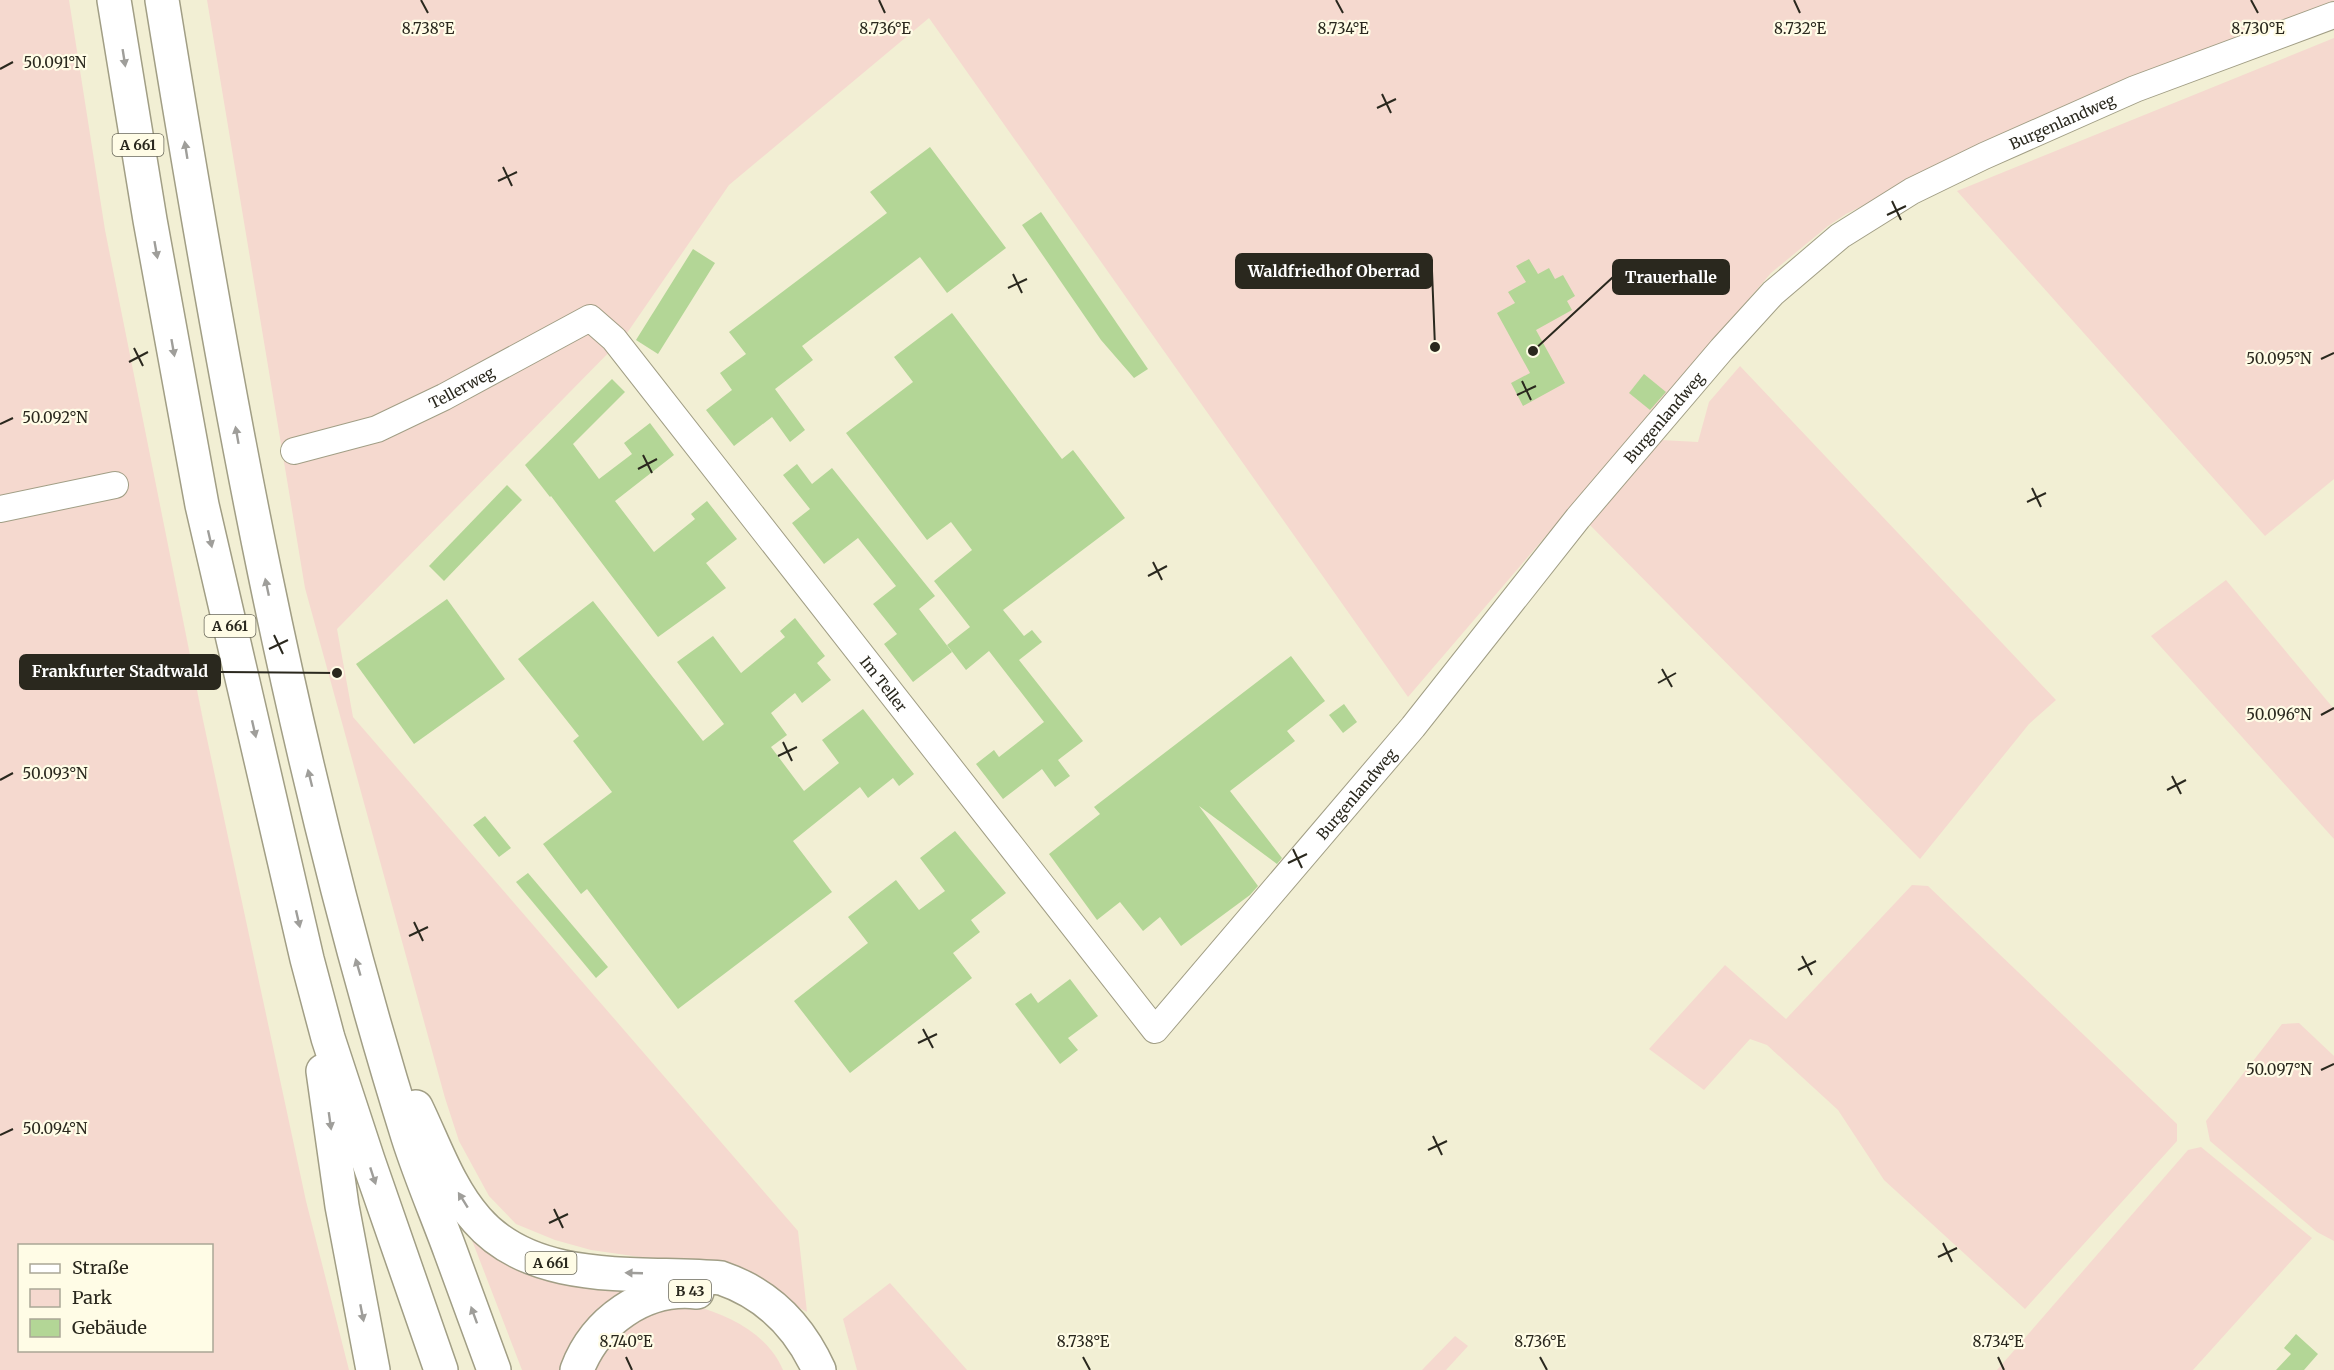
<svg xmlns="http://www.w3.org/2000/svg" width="2334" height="1370" viewBox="0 0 2334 1370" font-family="Merriweather,serif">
  <rect width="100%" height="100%" fill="#f2efd4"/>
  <g fill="#f5d9cf" fill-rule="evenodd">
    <path d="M0 0H69L105 230 203 720 306 1201 349 1370H0ZM20 1246H212V1350H20Z"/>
    <polygon points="207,0 2334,0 2334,4 1975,150 1846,214 1828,226 1771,273 1408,697 929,18 729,185 625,336 337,629 353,717 798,1231 807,1312 731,1270 591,1250 555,1240 516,1224 489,1196 459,1141 445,1098 305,588"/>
    <polygon points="2334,38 2334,479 2265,536 1957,191"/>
    <polygon points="1740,366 2056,700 2029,724 1920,859 1587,522 1661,440 1698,442 1709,402"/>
    <polygon points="2226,580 2334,709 2334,839 2151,636"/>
    <polygon points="1912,885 1928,886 2177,1124 2177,1141 2025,1309 1884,1180 1838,1110 1767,1045 1750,1039 1704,1090 1649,1049 1725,965 1786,1019"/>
    <polygon points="2299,1023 2334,1056 2334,1241 2317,1232 2210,1141 2206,1121 2282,1024"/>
    <polygon points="2201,1147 2312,1238 2193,1370 1997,1370 2188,1150"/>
    <path d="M465 1222 637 1285C601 1305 573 1330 560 1370H522Z"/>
    <polygon points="890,1283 967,1370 857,1370 843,1319"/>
    <path d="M692 1305C729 1315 767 1333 783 1370H586L595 1350 652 1309Z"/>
    <polygon points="1455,1336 1468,1346 1446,1370 1422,1370"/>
  </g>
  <g fill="#b3d696">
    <polygon points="930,147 1006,248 947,293 920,257 802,346 813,360 775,389 805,430 790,442 772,417 734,446 706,410 732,390 720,373 746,354 729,332 887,213 870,192"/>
    <polygon points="1041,212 1148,369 1134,378 1101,340 1022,225"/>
    <polygon points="693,249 715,263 658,354 636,340"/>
    <polygon points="1529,259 1538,274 1549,268 1555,279 1563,275 1575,296 1567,301 1572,310 1536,330 1565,383 1523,406 1511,383 1530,373 1497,313 1515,303 1508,292 1526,282 1516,266"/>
    <polygon points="952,313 1062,459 1073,450 1125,518 1003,610 1024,636 1032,630 1042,642 1019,660 1083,741 1058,760 1070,776 1055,787 1042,769 1003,799 976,764 994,750 999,757 1044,722 989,651 966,670 947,645 970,627 934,581 972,550 951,522 927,540 846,433 913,382 894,357"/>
    <polygon points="1644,374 1666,392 1650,410 1629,393"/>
    <polygon points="612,379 625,392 573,444 599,479 632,454 624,443 650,423 674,455 615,501 654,552 695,519 691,514 707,501 737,539 706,563 726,588 658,637 551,496 550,497 525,465"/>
    <polygon points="797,464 812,484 832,468 935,596 919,609 952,652 913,682 884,644 897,634 873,604 896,586 858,538 824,564 792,523 810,509 783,475"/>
    <polygon points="507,485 522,500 444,581 429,566"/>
    <polygon points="447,599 505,679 414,744 356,664"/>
    <polygon points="593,601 703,741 724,724 677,662 713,636 741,673 785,637 780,631 795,618 825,656 817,663 831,680 802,703 795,693 771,713 787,735 771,747 804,791 839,763 822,740 863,709 914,774 899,786 893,778 868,798 860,787 793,841 832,892 678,1009 587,889 581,894 543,844 612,792 573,741 579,736 518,659"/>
    <polygon points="1291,656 1325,701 1287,731 1295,741 1230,791 1282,858 1277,864 1199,806 1258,886 1250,895 1181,946 1160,917 1143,931 1120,902 1097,920 1049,854 1100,814 1094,807"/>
    <polygon points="1344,704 1357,722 1343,733 1329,715"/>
    <polygon points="485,816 511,848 499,857 473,825"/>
    <polygon points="955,831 1006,893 971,920 980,932 953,953 972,978 850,1073 794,1001 868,943 848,917 896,880 919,910 945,891 920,858"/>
    <polygon points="528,873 608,967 596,978 516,882"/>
    <polygon points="1070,979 1098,1016 1068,1038 1078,1050 1060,1064 1015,1004 1031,993 1038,1003"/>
    <polygon points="2296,1334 2318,1354 2304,1370 2276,1370 2291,1354 2284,1348"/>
  </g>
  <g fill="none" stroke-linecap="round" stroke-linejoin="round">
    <defs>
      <g id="minor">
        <path id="s1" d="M294 451 377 429 444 397 590 318 614 339 1155 1030 1413 727 1578 518 1722 349 1773 293 1840 236 1912 191 1984 156 2135 89 2334 15"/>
        <polyline points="0,509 115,485"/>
      </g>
      <g id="highway">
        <polyline points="114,0 150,220 202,505 307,959 328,1038 368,1160 441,1370"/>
        <path d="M162 0C224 383 292 766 408 1137 420 1175 436 1212 450 1250 465 1290 479 1330 494 1370"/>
        <polyline points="323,1071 342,1206 373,1370"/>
        <path d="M416 1107C434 1144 449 1189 477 1220 535 1287 642 1271 721 1278 768 1294 799 1326 819 1370"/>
        <path d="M577 1370C595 1322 644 1286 697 1292"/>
      </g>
    </defs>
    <use href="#minor" stroke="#a19e85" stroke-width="28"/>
    <use href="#highway" stroke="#a19e85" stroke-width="36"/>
    <use href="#minor" stroke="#fff" stroke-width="26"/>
    <use href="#highway" stroke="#fff" stroke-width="33"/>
  </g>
  <defs><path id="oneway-solid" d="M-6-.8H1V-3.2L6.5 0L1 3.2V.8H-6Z" transform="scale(1.5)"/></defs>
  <g fill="#9f9e9a">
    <use href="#oneway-solid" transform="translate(124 58) rotate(81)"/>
    <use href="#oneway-solid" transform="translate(186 150) rotate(-99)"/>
    <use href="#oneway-solid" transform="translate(156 250) rotate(80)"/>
    <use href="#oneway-solid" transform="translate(173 348) rotate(80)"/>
    <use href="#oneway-solid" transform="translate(237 435) rotate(-100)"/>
    <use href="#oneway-solid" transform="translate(210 539) rotate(77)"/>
    <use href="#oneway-solid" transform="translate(267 587) rotate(-102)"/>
    <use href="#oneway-solid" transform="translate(254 729) rotate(77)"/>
    <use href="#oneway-solid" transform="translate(310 778) rotate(-104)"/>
    <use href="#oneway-solid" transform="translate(298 919) rotate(77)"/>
    <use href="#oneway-solid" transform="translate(358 967) rotate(-106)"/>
    <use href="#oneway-solid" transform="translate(330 1121) rotate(82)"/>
    <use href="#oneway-solid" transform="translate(373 1176) rotate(72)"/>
    <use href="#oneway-solid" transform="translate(463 1200) rotate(-122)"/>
    <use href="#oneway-solid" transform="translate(634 1273) rotate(-178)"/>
    <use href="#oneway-solid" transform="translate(362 1313) rotate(79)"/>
    <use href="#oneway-solid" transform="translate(474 1315) rotate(-110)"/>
  </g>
  <path fill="none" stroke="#2a281e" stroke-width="2" d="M421 0 428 13M879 0 885 13M1336 0 1343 13M1794 0 1800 13M2251 0 2258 13M0 69 13 62M1382 94 1391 113M1377 108 1396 99M503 167 512 186M498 181 517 172M1892 201 1901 220M1887 215 1906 206M1013 274 1022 293M1008 288 1027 279M134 348 143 366M2321 359 2334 353M129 362 148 352M1522 381 1531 400M1517 395 1536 386M0 424 13 418M643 455 652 473M638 469 657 459M2032 488 2041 507M2027 502 2046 493M1153 562 1162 580M1148 576 1167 566M274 635 283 654M269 649 288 640M1662 669 1672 687M1658 683 1676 673M2321 715 2334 708M783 742 792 761M778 756 797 747M2172 776 2181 794M0 780 13 773M2167 790 2186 780M1293 849 1302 868M1288 863 1307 854M414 922 423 941M409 936 428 927M1802 956 1812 975M1798 970 1816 961M923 1029 933 1048M918 1043 937 1034M2321 1070 2334 1064M0 1135 13 1129M1433 1136 1442 1155M1428 1150 1447 1141M554 1209 563 1228M549 1223 568 1214M1943 1243 1952 1262M1938 1257 1957 1248M626 1357 632 1370M1083 1357 1090 1370M1540 1357 1547 1370M1998 1357 2004 1370"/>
  <g text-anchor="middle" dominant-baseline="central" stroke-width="4.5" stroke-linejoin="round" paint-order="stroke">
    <g fill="#fffce6" stroke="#6a685a" stroke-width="1.5">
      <rect x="112.5" y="134" width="51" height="22" rx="4.5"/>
      <rect x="204.5" y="615" width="51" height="22" rx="4.5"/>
      <rect x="525.5" y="1252" width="51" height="22" rx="4.5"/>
      <rect x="669" y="1280" width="42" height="22" rx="4.5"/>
    </g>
    <g font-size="14" font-weight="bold" fill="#2a281e">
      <text x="138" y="145">A 661</text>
      <text x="230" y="626">A 661</text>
      <text x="551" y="1263">A 661</text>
      <text x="690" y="1291">B 43</text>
    </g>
    <g font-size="15" fill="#2a281e" stroke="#fffce6">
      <text stroke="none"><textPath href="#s1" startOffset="2536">Burgenlandweg</textPath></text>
      <text stroke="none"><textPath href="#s1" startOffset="180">Tellerweg</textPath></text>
      <text stroke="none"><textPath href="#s1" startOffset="2032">Burgenlandweg</textPath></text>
      <text stroke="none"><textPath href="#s1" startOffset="796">Im Teller</textPath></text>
      <text stroke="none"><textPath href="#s1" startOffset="1546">Burgenlandweg</textPath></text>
    </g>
  </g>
  <g font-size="15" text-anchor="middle" fill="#2a281e" stroke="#fffce6" stroke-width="4.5" stroke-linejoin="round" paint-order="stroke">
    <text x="428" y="34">8.738°E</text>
    <text x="885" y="34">8.736°E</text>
    <text x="1800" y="34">8.732°E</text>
    <text x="1343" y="34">8.734°E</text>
    <text x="2258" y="34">8.730°E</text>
    <text x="55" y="68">50.091°N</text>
    <text x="2279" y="364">50.095°N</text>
    <text x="55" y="423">50.092°N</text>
    <text x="2279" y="720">50.096°N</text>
    <text x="55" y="779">50.093°N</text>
    <text x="2279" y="1075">50.097°N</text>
    <text x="55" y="1134">50.094°N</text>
    <text x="626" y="1347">8.740°E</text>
    <text x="1083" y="1347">8.738°E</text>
    <text x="1540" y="1347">8.736°E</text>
    <text x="1998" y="1347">8.734°E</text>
  </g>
  <path fill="none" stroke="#2a281e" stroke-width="2" d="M1435 347L1432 271M1533 351L1613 277M337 673L220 672"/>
  <g fill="#2a281e" stroke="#fffce6" stroke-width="2">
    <circle cx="1435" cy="347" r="6"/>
    <circle cx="1533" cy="351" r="6"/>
    <circle cx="337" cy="673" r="6"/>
  </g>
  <g fill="#2a281e" stroke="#2a281e" stroke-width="2">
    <rect x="1236" y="254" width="196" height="34" rx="6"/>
    <rect x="1613" y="260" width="116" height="34" rx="6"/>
    <rect x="20" y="655" width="200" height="34" rx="6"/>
  </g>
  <g font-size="16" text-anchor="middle" font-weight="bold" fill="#fff">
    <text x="1334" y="277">Waldfriedhof Oberrad</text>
    <text x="1671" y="283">Trauerhalle</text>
    <text x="120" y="677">Frankfurter Stadtwald</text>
  </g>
  <rect x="18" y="1244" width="195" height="108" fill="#fffce6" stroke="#aaa796" stroke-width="1.5"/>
  <rect x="30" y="1264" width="30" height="9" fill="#ffffff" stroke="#aaa796" stroke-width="1.5"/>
  <text x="72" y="1274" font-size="18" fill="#2a281e">Straße</text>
  <rect x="30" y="1289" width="30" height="18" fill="#f5d9cf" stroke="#aaa796" stroke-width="1.5"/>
  <text x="72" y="1304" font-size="18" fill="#2a281e">Park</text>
  <rect x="30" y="1319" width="30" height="18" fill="#b3d696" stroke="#aaa796" stroke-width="1.5"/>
  <text x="72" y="1334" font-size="18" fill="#2a281e">Gebäude</text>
</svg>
